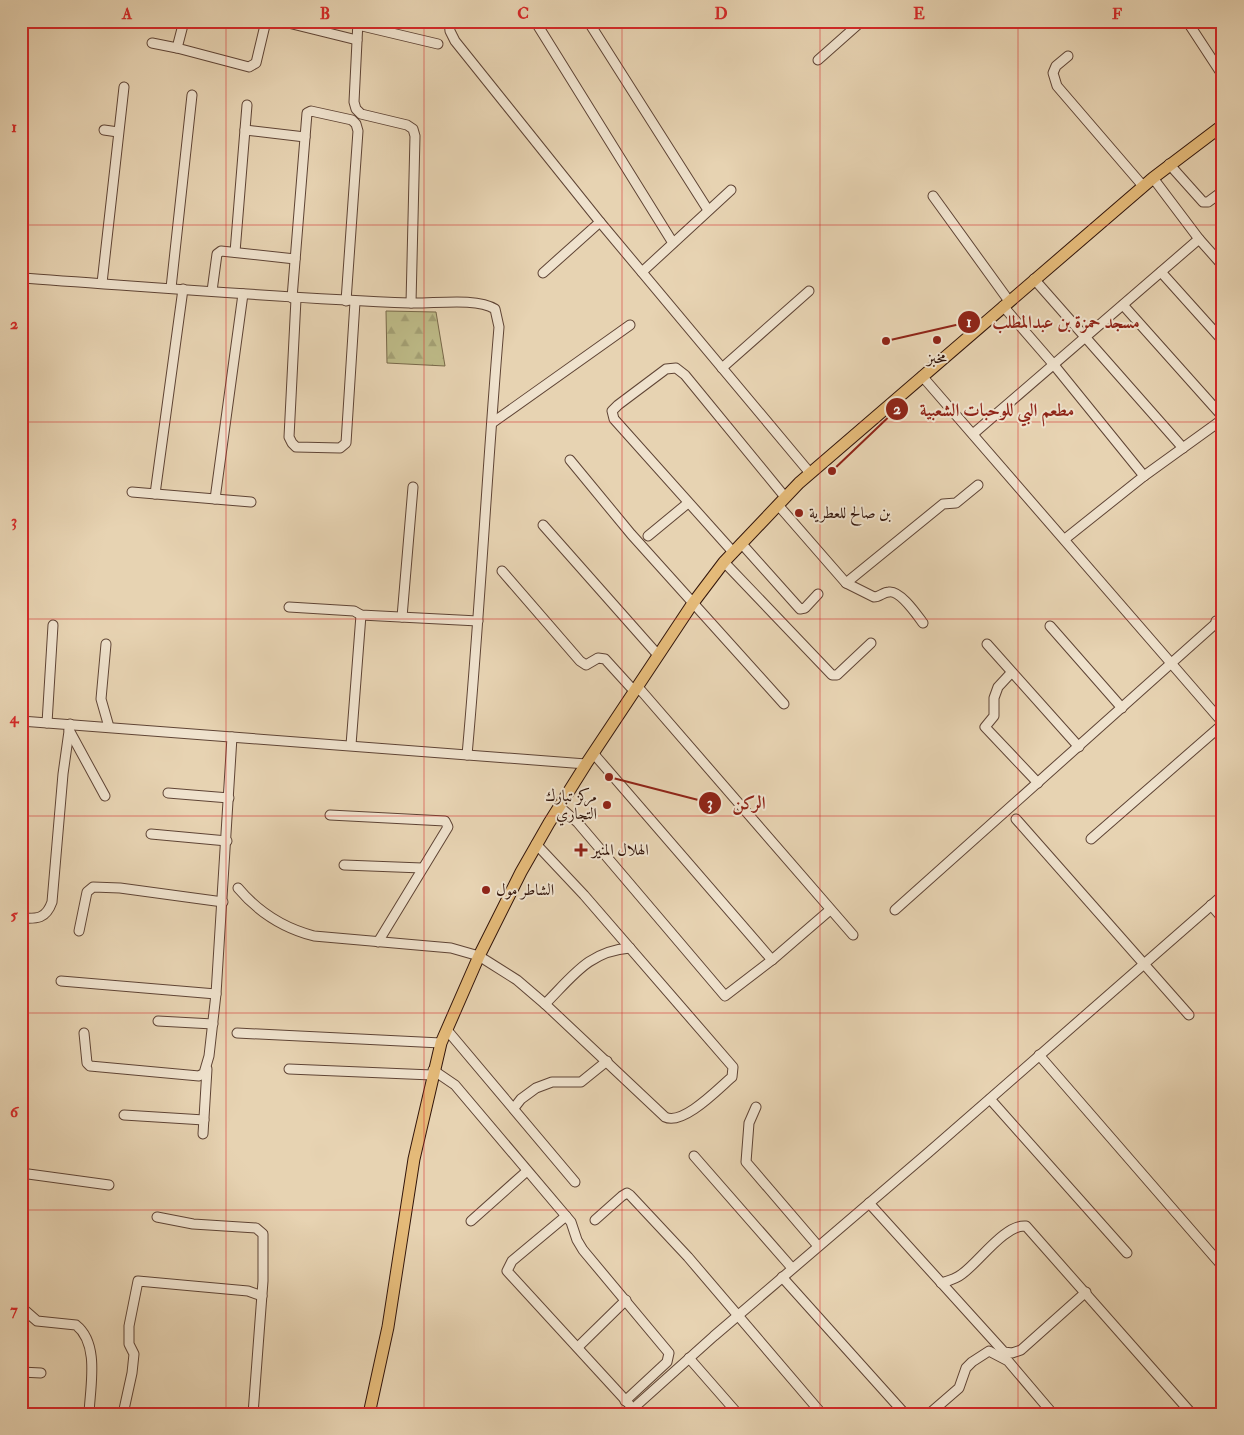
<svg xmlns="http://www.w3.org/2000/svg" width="1244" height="1435" viewBox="0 0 1244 1435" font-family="'IM FELL Double Pica',Amiri,serif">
  <defs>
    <pattern id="forest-firs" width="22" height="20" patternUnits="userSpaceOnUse" patternTransform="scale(1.25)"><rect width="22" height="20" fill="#bdba87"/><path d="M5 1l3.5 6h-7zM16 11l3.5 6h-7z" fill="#a39f73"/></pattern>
  </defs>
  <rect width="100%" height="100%" fill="#e7d3b2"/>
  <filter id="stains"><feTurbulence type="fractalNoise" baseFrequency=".004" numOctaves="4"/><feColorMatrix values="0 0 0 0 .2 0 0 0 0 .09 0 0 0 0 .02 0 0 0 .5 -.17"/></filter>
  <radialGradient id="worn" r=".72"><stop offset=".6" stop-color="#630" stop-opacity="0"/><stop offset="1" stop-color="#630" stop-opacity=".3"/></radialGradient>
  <polygon fill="url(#forest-firs)" stroke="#786849" points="386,311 436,312 445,366 387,363"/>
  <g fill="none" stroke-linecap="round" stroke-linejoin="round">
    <defs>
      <g id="minor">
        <polyline points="184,21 177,48 249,67 256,63 266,21"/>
        <polyline points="280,21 357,40"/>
        <polyline points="358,21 354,102 356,109 361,114 407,125 413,129 415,136 411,303"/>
        <polyline points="449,21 450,31 455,41 600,222 810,473"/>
        <polyline points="535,21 673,243"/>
        <polyline points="588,21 708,210"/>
        <polyline points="1187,21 1223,76"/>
        <polyline points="358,25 438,44"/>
        <polyline points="152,43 177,48"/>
        <polyline points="1068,56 1056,66 1053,73 1057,86 1143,186"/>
        <polyline points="818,60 862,21"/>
        <polyline points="104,130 118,132"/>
        <polyline points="245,130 305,137"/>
        <polyline points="1169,164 1203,202 1208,202 1223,191"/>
        <polyline points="1153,178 1199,239 1223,266"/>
        <polyline points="933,196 1009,301"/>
        <polyline points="235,252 247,105"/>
        <polyline points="642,272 731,190"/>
        <polyline points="1161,272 1223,341"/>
        <polyline points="543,273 600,222"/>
        <path d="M21 278C151 287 280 298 410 303 433 304 476 297 495 309L499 327C487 469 480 612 467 755"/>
        <polyline points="1034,279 1183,448"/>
        <polyline points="102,283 124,87"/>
        <polyline points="171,288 192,95"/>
        <polyline points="212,291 217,254 221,251 295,259"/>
        <polyline points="292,298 307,113 311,111 352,120 356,124 358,131 346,301"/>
        <polyline points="296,299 289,437 292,443 296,447 340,448 346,443 355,302"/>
        <polyline points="1123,305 1223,417"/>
        <polyline points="1003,306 1054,365 1144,476 1065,539"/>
        <polyline points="722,368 809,291"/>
        <polyline points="922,376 1223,723"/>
        <polyline points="492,423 630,325"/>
        <polyline points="973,434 1199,239"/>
        <polyline points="570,460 631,534 784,704"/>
        <polyline points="1144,476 1223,419"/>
        <polyline points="132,492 251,502"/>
        <polyline points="155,494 183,289"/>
        <polyline points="215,499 243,294"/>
        <path d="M778 505 846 583 874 597C880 597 883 592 889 592 900 590 917 615 923 623"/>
        <polyline points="543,525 658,655"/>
        <polyline points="648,536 688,503"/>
        <polyline points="741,543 800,609 805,608 818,594"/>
        <polyline points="733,552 614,419 612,411 618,405 666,369 676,368 685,375 785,497"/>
        <polyline points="724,562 832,675 837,675 871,643"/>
        <polyline points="502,571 580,661 586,665 598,658 605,659 635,692"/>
        <polyline points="846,583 943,504 956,503 978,485"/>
        <polyline points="289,607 354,611 361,615 478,621"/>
        <polyline points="402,617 413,487"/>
        <polyline points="1216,621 1223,630"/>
        <polyline points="1050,626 1122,708"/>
        <polyline points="106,644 101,699 109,727"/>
        <polyline points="987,644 1079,747"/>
        <polyline points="1011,673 998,687 994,698 994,716 985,727 1038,783"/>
        <polyline points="638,687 853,935"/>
        <polyline points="21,721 586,764"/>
        <polyline points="47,723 53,625"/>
        <polyline points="69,730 105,796"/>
        <polyline points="351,745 361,615"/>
        <polyline points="593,753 772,960"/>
        <polyline points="168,793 229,798"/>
        <polyline points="559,806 578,823 725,996 772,960 830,910"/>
        <polyline points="330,815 445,821 448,827 378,942"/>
        <polyline points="1016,819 1189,1015"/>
        <polyline points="151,834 227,841"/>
        <polyline points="1091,839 1223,724"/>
        <polyline points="344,865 422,868"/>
        <path d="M238 888C259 913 283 928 314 936L451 948 479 956 517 980 545 1004 665 1117C683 1126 719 1088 732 1077L733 1067 584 895 536 844"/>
        <polyline points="1211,905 1223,919"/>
        <polyline points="895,910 1223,617"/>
        <path d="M21 918C37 919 46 919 52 902L63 774 70 724"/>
        <polyline points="79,931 87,892 93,887 120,888 223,902"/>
        <polyline points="61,981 216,994"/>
        <path d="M545 1004C573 976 589 951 630 948"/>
        <polyline points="158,1021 213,1024"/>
        <polyline points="447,1030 575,1182"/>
        <polyline points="84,1033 87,1063 90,1066 199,1076 204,1073 209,1056 216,994 232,737"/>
        <polyline points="237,1033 441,1043"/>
        <polyline points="1039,1055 1223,1267"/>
        <polyline points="289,1069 432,1075"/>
        <polyline points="433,1070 455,1085 571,1222 577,1240 583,1250 669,1353 667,1362 625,1401"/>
        <polyline points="990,1099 1127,1253"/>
        <polyline points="756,1107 749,1123 746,1162 818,1246"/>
        <polyline points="514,1108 521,1099 536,1088 552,1082 581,1082 607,1061"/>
        <polyline points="124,1115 204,1120"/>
        <polyline points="203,1134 207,1069"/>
        <polyline points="694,1156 792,1268"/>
        <polyline points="21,1173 109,1185"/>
        <polyline points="869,1203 1004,1352 1012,1353 1021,1350 1086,1292"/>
        <polyline points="566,1216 512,1261 507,1271 629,1404"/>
        <polyline points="157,1217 193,1224 256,1228 263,1234 263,1281 253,1414"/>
        <polyline points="595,1220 622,1196 627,1193 630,1195 688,1257 822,1414"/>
        <polyline points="471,1221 527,1171"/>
        <polyline points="782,1277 905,1414"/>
        <path d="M941 1283C948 1281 956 1279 962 1274 979 1262 1005 1224 1026 1226L1192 1414"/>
        <path d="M21 1307 37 1321 76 1325C100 1344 90 1387 89 1414"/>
        <polyline points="578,1347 626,1300"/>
        <polyline points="689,1358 738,1414"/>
        <polyline points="21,1372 41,1373"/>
        <polyline points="123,1414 132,1373 134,1354 129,1344 129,1326 138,1281 248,1291 262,1296"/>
        <polyline points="627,1414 714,1336 929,1152 1223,895"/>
        <polyline points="929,1414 959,1388 966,1368 972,1362 989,1351 1008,1361 1053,1414"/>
      </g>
      <polyline id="major" points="369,1414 388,1327 414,1159 441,1043 479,956 521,872 549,823 586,764 693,603 724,562 799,483 1153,178 1223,125"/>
    </defs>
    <use href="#minor" stroke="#5f4435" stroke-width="11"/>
    <use href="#major" stroke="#32150b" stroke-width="13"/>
    <use href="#minor" stroke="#efe2cd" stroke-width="9"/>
    <use href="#major" stroke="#e4ba79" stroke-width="11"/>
  </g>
  <path fill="none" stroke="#d62828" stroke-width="1" stroke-opacity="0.55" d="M226 21V1414M424 21V1414M622 21V1414M820 21V1414M1018 21V1414M21 225H1223M21 422H1223M21 619H1223M21 816H1223M21 1013H1223M21 1210H1223"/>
  <g fill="#8f2418" stroke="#efe2cd" stroke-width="2">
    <circle cx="937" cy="340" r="5"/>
    <circle cx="799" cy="513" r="5"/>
    <circle cx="607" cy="805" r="5"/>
    <path d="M578.5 842.5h5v5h5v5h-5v5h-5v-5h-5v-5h5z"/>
    <circle cx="486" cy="890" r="5"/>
  </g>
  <g text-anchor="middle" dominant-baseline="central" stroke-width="4" stroke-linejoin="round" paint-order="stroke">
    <g font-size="16" fill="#32150b" stroke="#efe2cd" text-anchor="start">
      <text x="937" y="358" text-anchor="middle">مخبز</text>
      <text x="809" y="513">بن صالح للعطرية</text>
      <text x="597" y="796" text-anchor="end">مركز تبارك<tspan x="597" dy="18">التجاري</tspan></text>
      <text x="592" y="850">الهلال المنير</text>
      <text x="496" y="890">الشاطر مول</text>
    </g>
  </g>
  <path fill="none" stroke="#8f2418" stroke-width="2" d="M886 341L969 322M832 471L897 409M609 777L710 803"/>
  <g fill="#8f2418" stroke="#efe2cd" stroke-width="2">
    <circle cx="886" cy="341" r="5"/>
    <circle cx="832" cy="471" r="5"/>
    <circle cx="609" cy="777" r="5"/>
    <circle cx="969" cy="322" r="12"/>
    <circle cx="897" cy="409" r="12"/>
    <circle cx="710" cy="803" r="12"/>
  </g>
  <g font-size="15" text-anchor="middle" font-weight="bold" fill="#fff">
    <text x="969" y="327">1</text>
    <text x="897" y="414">2</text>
    <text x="710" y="808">3</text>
  </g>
  <g font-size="18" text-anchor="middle" font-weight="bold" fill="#8f2418" stroke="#efe2cd" stroke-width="4" stroke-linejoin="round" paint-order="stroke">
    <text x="1066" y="328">مسجد حمزة بن عبدالمطلب</text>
    <text x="997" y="416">مطعم البي للوحبات الشعبية</text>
    <text x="749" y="809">الركن</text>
  </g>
  <rect width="1244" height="1435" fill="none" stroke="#e7d3b2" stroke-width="55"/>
  <rect x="28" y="28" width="1188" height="1380" fill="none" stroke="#d62828" stroke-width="2"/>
  <g font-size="16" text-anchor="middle" font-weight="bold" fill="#d62828">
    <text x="127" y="19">A</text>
    <text x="325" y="19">B</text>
    <text x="523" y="19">C</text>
    <text x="721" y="19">D</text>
    <text x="919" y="19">E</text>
    <text x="1117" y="19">F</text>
    <text x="14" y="132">1</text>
    <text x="14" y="329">2</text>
    <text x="14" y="526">3</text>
    <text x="14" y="723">4</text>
    <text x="14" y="920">5</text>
    <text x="14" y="1117">6</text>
    <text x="14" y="1315">7</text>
  </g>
  <rect width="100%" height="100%" filter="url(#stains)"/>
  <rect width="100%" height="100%" fill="url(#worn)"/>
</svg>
